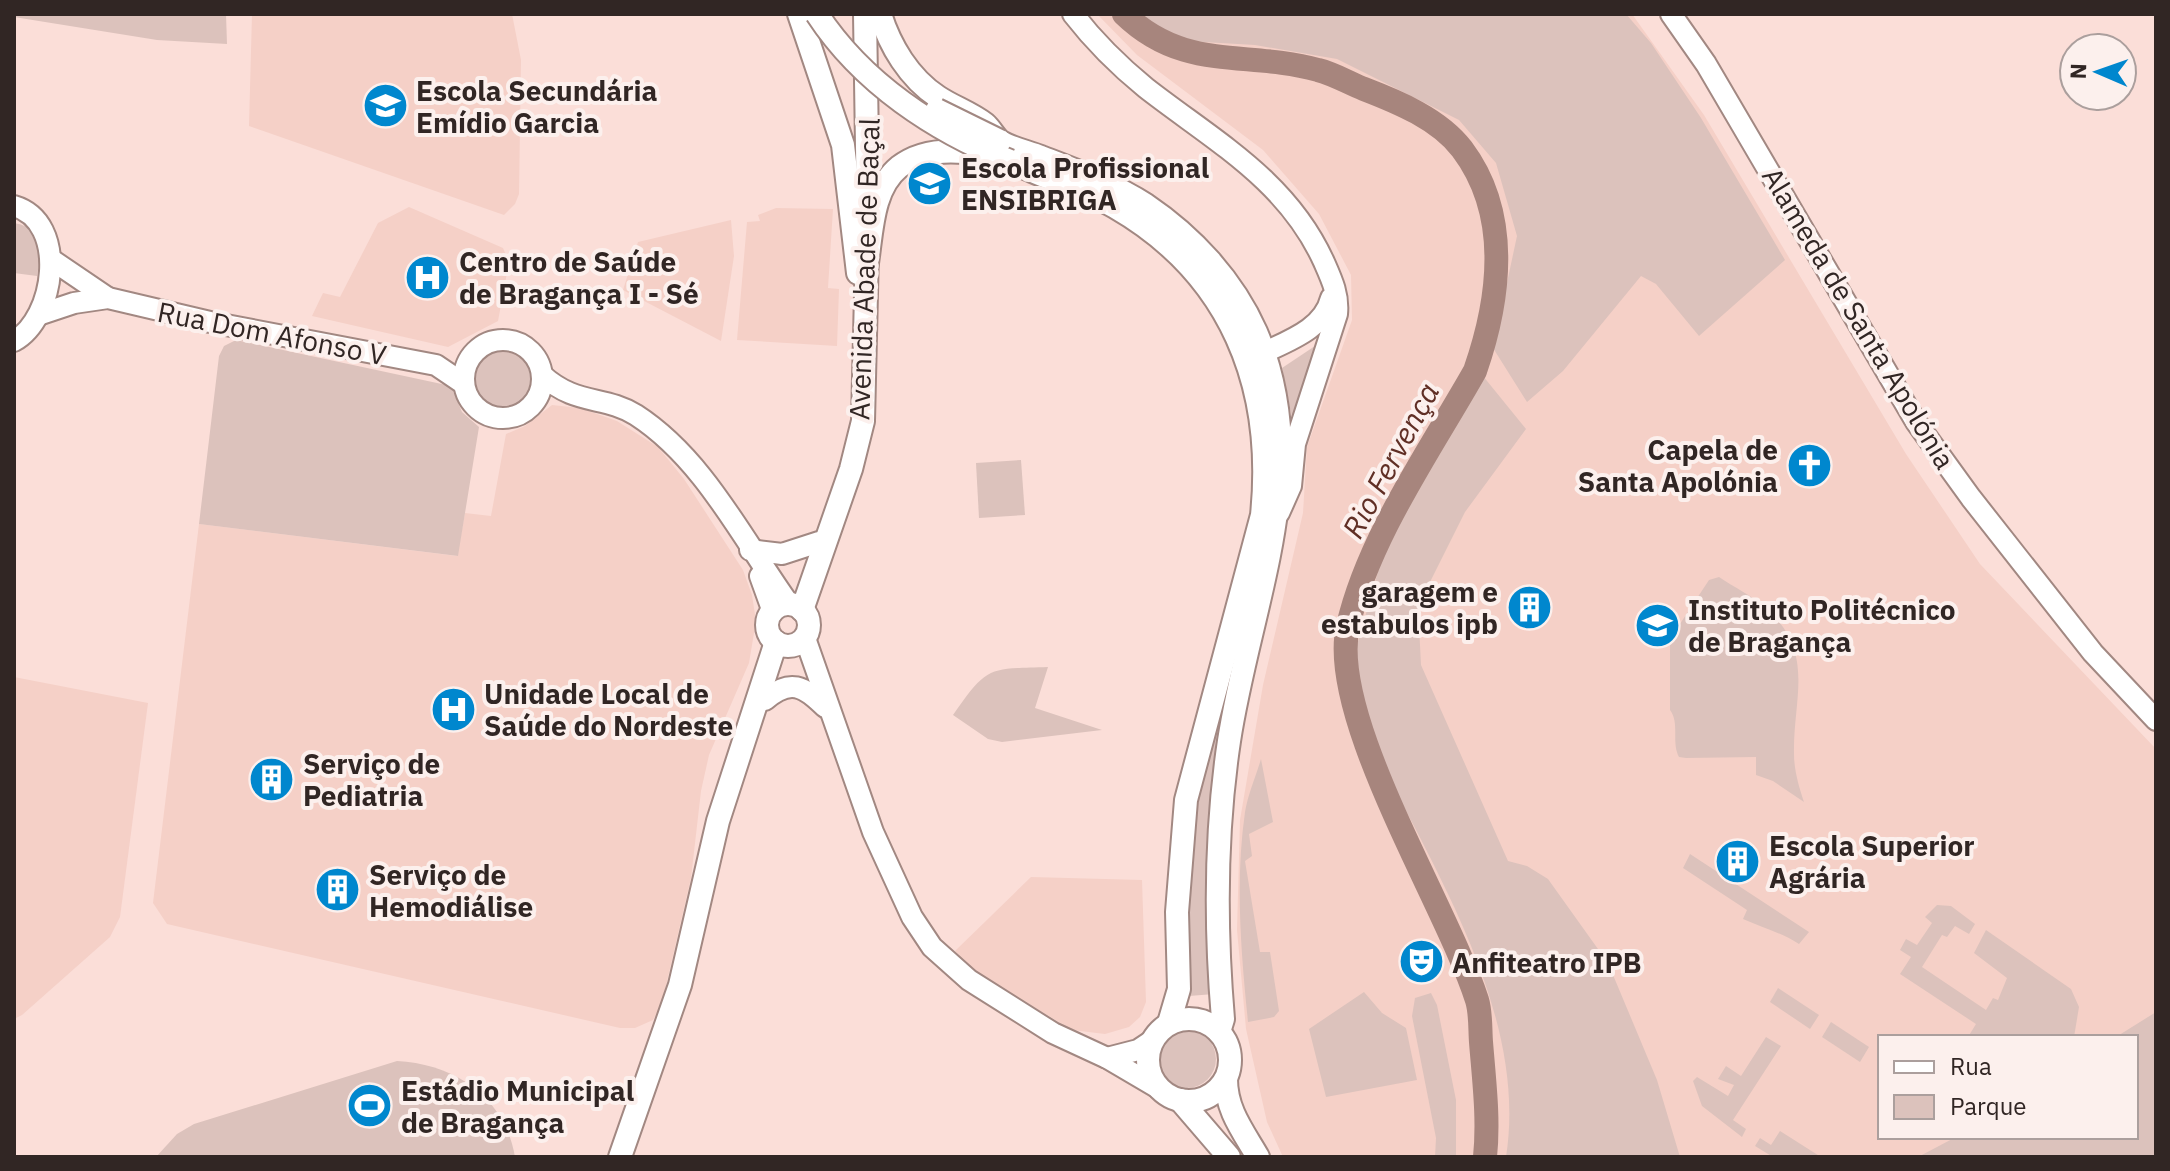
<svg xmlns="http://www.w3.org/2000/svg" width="2170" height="1171" viewBox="0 0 2170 1171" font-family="'IBM Plex Sans',sans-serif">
  <rect width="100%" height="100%" fill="#fbded8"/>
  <g fill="#f5d0c7" fill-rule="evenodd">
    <polygon points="252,14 512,14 521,60 519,194 515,204 504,215 249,126"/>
    <path d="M1097 14H1632L1704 115 1906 454 1980 564 2156 749V1157H1283L1267 1122 1246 1029 1237 930 1240 820 1263 685 1303 513 1307 447 1352 320 1351 275 1319 214 1263 150 1137 55ZM1880 1037H2136V1137H1880Z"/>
    <polygon points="409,207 503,248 509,262 498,321 448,347 312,316 323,293 340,297 378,223"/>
    <polygon points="776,208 833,209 828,288 839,289 837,346 737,340 747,222 760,221 758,215"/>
    <polygon points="731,220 734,256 721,341 623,290 638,242"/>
    <polygon points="552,405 580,408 617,421 658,447 684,479 743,570 752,595 756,621 749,663 709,755 701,791 691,878 662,1003 653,1020 635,1028 620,1028 167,924 153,903 199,524 457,556 465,513 491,516 506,434 525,426"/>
    <polygon points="14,677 148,703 120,917 110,937 22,1015 14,1019"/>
    <polygon points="1031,877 1142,880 1146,1002 1140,1017 1129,1027 1105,1034 1072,1030 971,969 955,951"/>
  </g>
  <g fill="#dcc2bc">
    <polygon points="14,14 226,14 227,44 157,40 14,17"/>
    <polygon points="1141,14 1626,14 1651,43 1701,118 1785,260 1699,336 1656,284 1641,276 1563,371 1527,402 1493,348 1517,236 1496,163 1459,120 1337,59 1255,45 1169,40"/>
    <path d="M14 223C43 227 41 254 37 276L14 273Z"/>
    <polygon points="236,340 451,386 462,412 479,427 458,556 199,524 219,356 224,346"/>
    <polygon points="1315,346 1295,417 1292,418 1282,368"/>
    <circle cx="503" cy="378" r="31"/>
    <path d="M1483 376 1526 429 1465 512 1418 606 1421 665 1508 861 1527 866 1548 879 1608 963 1657 1080 1680 1157H1506C1524 1043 1466 927 1415 828 1387 774 1352 715 1355 652L1385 547Z"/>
    <polygon points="1021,460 1025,515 979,518 976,463"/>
    <path d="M1719 577C1734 587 1752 596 1766 608 1816 653 1793 697 1794 754 1794 770 1799 787 1804 802L1773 781 1756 775V757L1686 758 1679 757C1671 742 1680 723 1670 710V639L1709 580Z"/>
    <polygon points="1252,590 1214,994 1189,996 1184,913 1194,809"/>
    <path d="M1048 667 1035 708 1102 730 1002 742 988 739 953 715C988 665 988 669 1048 667Z"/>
    <path d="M1261 759 1273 822 1249 834 1252 856 1245 861 1260 952H1270L1279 1011 1274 1017 1248 1022C1241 952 1235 882 1245 812 1248 794 1256 776 1261 759Z"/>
    <path d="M1690 854 1809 932 1799 944C1780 932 1763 928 1743 919L1747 910 1683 868Z"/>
    <polygon points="1937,905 1951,906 1975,924 1969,934 1955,926 1947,937 1942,935 1922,967 1986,1010 1993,998 1998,1000 2007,978 1974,953 1986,930 2071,989 2079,1007 2074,1037 1968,1037 1976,1024 1900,974 1911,957 1900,950 1906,939 1917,945 1932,923 1925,917"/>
    <polygon points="1778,988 1819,1015 1810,1029 1770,1002"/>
    <polygon points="1364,992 1382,1013 1406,1028 1417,1080 1326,1097 1309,1029"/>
    <polygon points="1431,993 1437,1005 1456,1100 1456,1157 1435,1157 1436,1138 1412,1016 1415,998"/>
    <polygon points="2156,1012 2156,1157 1918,1157 1956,1137 2136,1137 2136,1037 2116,1037"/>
    <polygon points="1831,1022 1869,1047 1860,1062 1822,1037"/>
    <circle cx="1187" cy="1059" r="29"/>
    <polygon points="1766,1037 1781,1046 1733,1120 1746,1129 1742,1137 1702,1106 1693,1081 1697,1077 1728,1096 1734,1085 1718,1079 1726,1066 1741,1076"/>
    <path d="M397 1061C454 1064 505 1097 515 1157H156L177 1134 194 1124Z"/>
    <polygon points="1780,1131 1821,1157 1773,1157 1755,1146 1760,1138 1771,1145"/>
  </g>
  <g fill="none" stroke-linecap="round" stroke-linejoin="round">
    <path stroke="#a7857d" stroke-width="24" d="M1124 14C1184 72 1245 50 1318 70 1334 74 1349 83 1364 89 1398 102 1439 119 1462 149 1511 214 1500 299 1475 371 1431 449 1368 538 1348 626 1327 716 1447 906 1477 1000 1481 1013 1480 1029 1481 1042 1484 1080 1489 1119 1485 1157"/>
    <defs>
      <g id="secondary">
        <path d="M1073 14C1094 41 1119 66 1146 88 1214 141 1287 180 1324 262 1332 280 1339 295 1337 314L1295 444 1291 486 1279 513"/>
        <polyline points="1671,14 1706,64 1916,422 1971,498 2093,653 2156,720"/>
        <path d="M14 206C69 222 55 319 14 341"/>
        <polyline points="52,260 108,298"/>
        <polyline points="41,314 74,303 108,298 210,322 436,365 464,384"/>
        <circle cx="503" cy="379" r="39"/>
        <path d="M1252 364 1257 356C1284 342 1323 331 1331 298"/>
        <path d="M542 375C576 406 604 395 636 415 704 459 743 540 789 604"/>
        <polyline points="750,550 782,554 819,542"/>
        <polyline points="760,576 773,612"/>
        <polyline points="805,638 873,832 912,917 932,947 969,980 1053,1033 1107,1058 1158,1088"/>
        <path d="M765 700C790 678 804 686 825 707"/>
        <polyline points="1107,1058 1138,1050 1153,1040"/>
      </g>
      <g id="primary">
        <polyline points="799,14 843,145 858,273"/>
        <polyline points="865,14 868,213"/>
        <path d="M880 14C890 46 909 78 938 97 953 107 971 113 985 124 991 129 995 138 1001 142 1013 149 1029 152 1041 157 1077 171 1113 184 1146 205 1192 236 1233 280 1256 332 1315 470 1250 602 1229 741 1215 834 1215 925 1223 1019L1219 1032"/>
        <path d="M867 263C872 231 872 189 899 167 935 139 995 154 1032 171 1060 183 1089 192 1115 207 1231 274 1275 386 1262 515L1186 800 1177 912 1179 989 1169 1023"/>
        <circle cx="788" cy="625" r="21"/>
        <polyline points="802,610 851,469 863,421 867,251"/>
        <circle cx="1189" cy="1060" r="41"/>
        <path d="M1226 1079C1226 1110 1243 1131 1258 1157"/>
        <polyline points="1180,1100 1229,1157"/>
        <polyline points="620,1157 680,985 718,821 776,642"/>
      </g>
    </defs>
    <use href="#secondary" stroke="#a28882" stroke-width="24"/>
    <use href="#primary" stroke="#a28882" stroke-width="26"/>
    <use href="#secondary" stroke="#fff" stroke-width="20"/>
    <use href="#primary" stroke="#fff" stroke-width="22"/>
    <defs>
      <g id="primary-bridge">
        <path d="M817 14C862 83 935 131 1010 161"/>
        <polyline points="937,110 1000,141"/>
      </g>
    </defs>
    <use href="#primary-bridge" stroke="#a28882" stroke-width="26" stroke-linecap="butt"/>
    <use href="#primary-bridge" stroke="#fff" stroke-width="22"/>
  </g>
  <defs>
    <symbol id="school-disc" viewBox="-11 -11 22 22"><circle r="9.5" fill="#0087ce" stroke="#fcf0ed"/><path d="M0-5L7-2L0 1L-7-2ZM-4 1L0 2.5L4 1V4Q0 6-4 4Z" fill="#fff"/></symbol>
    <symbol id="hospital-disc" viewBox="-11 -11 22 22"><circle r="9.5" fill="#0087ce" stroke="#fcf0ed"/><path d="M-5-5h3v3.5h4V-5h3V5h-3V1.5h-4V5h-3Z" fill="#fff"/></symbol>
    <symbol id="church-disc" viewBox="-11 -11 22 22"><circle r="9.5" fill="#0087ce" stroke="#fcf0ed"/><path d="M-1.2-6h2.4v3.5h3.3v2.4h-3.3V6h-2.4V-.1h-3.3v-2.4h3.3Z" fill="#fff"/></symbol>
    <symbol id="building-disc" viewBox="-11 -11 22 22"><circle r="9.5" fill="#0087ce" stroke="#fcf0ed"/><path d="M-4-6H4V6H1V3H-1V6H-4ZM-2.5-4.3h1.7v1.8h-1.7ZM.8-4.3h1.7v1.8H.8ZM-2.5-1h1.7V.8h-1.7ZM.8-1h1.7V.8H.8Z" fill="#fff"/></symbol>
    <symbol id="university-disc" viewBox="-11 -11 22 22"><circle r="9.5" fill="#0087ce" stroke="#fcf0ed"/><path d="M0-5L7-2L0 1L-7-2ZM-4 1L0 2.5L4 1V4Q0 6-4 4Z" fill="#fff"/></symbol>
    <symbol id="theatre-disc" viewBox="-11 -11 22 22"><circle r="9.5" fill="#0087ce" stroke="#fcf0ed"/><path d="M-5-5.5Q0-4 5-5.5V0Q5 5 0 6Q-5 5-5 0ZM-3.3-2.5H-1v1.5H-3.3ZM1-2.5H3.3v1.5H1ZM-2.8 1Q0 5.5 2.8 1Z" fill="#fff"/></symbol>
    <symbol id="stadium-disc" viewBox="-11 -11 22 22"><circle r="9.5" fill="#0087ce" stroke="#fcf0ed"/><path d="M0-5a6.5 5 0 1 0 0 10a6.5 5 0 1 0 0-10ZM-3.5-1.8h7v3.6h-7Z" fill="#fff"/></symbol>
  </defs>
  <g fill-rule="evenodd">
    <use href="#school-disc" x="360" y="80" width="51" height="51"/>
    <use href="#school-disc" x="904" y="158" width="51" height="51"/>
    <use href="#hospital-disc" x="402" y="252" width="51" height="51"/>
    <use href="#church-disc" x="1784" y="440" width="51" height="51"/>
    <use href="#building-disc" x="1504" y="582" width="51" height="51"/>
    <use href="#university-disc" x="1632" y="600" width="51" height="51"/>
    <use href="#hospital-disc" x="428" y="684" width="51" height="51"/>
    <use href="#building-disc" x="246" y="754" width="51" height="51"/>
    <use href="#building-disc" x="1712" y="836" width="51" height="51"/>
    <use href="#building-disc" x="312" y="864" width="51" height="51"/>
    <use href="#theatre-disc" x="1396" y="936" width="51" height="51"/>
    <use href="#stadium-disc" x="344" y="1080" width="51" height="51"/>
  </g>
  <g text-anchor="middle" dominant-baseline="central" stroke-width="8" stroke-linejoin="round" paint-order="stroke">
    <g font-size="28" font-weight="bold" fill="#312624" stroke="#fcf0ed" text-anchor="start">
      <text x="416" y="90">Escola Secundária<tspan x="416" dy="32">Emídio Garcia</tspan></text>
      <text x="961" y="167">Escola Profissional<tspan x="961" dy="32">ENSIBRIGA</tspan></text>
      <text x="459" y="261">Centro de Saúde<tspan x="459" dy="32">de Bragança I - Sé</tspan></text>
      <text x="1778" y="449" text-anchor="end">Capela de<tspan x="1778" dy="32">Santa Apolónia</tspan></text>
      <text x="1498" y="591" text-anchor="end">garagem e<tspan x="1498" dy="32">estabulos ipb</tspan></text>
      <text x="1688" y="609">Instituto Politécnico<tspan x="1688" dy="32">de Bragança</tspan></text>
      <text x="484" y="693">Unidade Local de<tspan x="484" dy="32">Saúde do Nordeste</tspan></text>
      <text x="303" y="763">Serviço de<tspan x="303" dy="32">Pediatria</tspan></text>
      <text x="1769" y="845">Escola Superior<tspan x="1769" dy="32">Agrária</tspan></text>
      <text x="369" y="874">Serviço de<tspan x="369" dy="32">Hemodiálise</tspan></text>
      <text x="1452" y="962">Anfiteatro IPB</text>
      <text x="401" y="1090">Estádio Municipal<tspan x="401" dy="32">de Bragança</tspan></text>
    </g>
    <g font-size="28" fill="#312624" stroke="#fcf0ed">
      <text transform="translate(864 269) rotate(-88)">Avenida Abade de Baçal</text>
      <text transform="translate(1859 318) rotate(59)">Alameda de Santa Apolónia</text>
      <text transform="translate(272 333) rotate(11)">Rua Dom Afonso V</text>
    </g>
    <g font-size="30" font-style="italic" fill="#602f25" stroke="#fcf0ed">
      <text transform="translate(1390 460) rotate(-62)">Rio Fervença</text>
    </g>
  </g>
  <rect width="2170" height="1171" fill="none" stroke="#312624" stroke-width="32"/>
  <rect x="1878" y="1035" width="260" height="104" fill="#fcf0ed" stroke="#ab9f9d" stroke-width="2"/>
  <rect x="1894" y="1061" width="40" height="12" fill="#ffffff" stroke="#ab9f9d" stroke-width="2"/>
  <text x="1950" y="1075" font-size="24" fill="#312624">Rua</text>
  <rect x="1894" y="1095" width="40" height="24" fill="#dcc2bc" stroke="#ab9f9d" stroke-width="2"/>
  <text x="1950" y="1115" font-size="24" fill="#312624">Parque</text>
  <g transform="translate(2098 72) rotate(272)"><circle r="38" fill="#fcf0ed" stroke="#ab9f9d" stroke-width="2"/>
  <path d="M0-6L14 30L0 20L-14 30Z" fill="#0087ce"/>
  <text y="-12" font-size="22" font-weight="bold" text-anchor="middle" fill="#312624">N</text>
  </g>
</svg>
